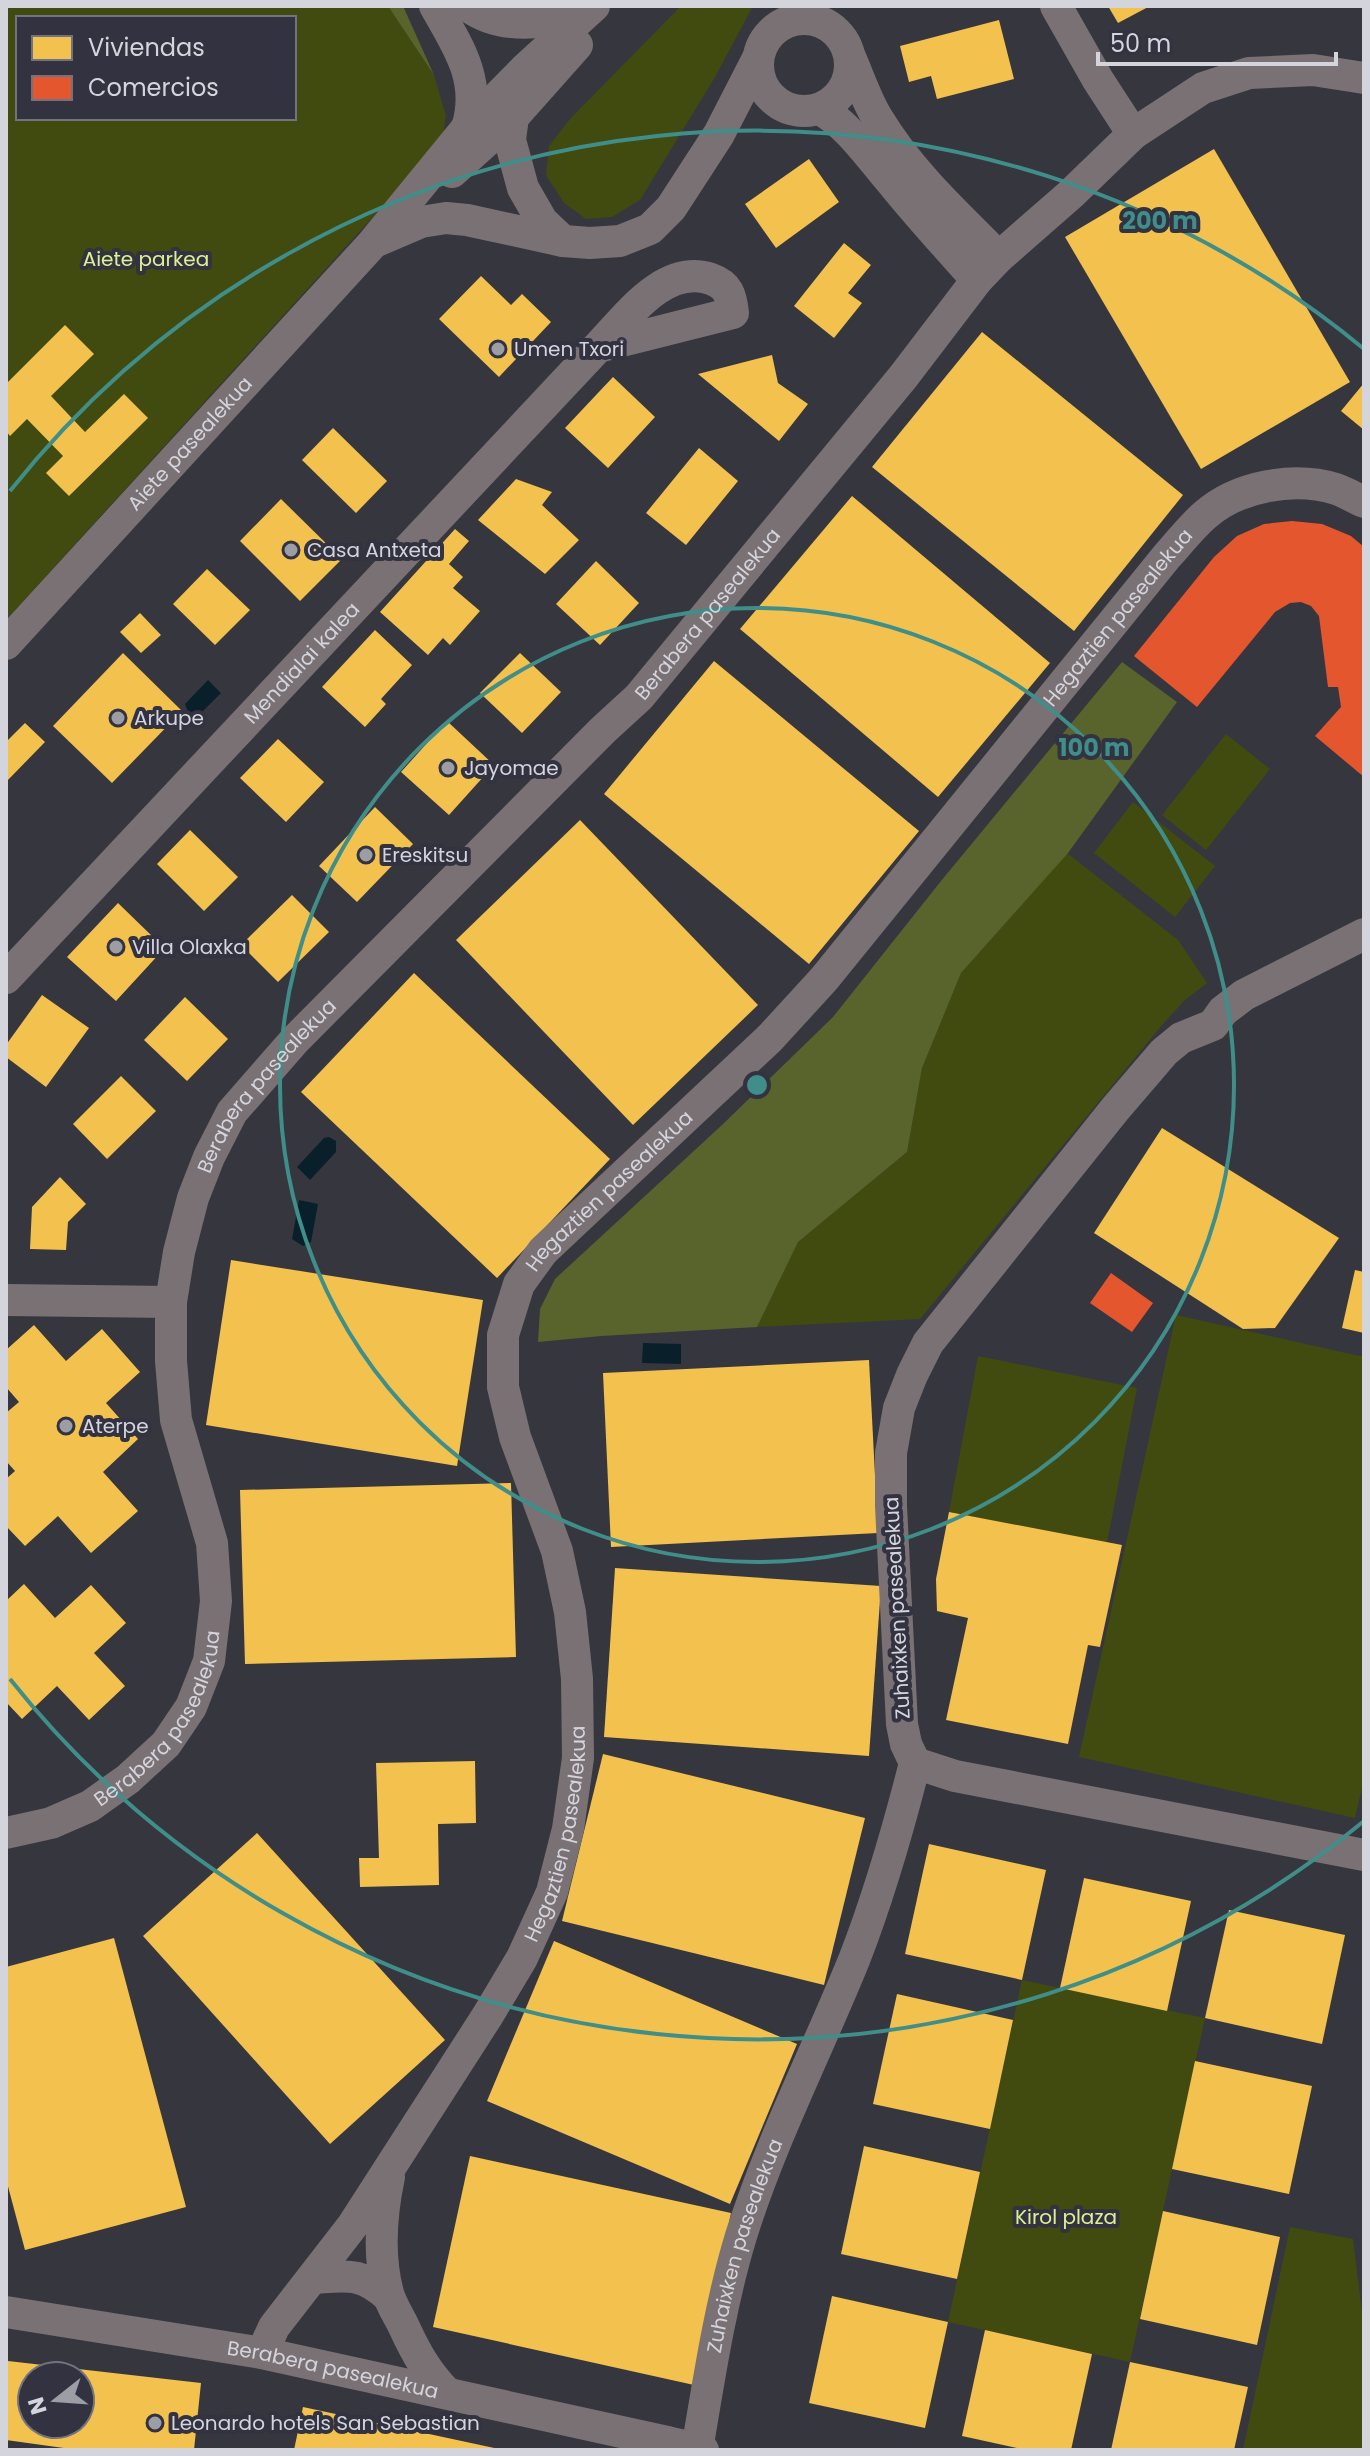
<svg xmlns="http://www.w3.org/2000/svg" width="1370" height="2456" viewBox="0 0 1370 2456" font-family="Poppins,sans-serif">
  <rect width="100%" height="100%" fill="#36363e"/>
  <g fill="#414b10" fill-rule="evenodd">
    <path d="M6 6H388L434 75 446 116 442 141 6 620ZM18 18H294V118H18Z"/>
    <polygon points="681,6 753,6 715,77 640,200 612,217 586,219 564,203 546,175 549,146 570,119"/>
    <polygon points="1226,734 1270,769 1206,850 1162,815"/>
    <polygon points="1133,802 1215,866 1175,917 1094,853"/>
    <polygon points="1067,853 1178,940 1207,983 1185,1000 1162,1025 920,1319 757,1327 798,1242 907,1152 922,1068 961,973"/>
    <polygon points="1176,1315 1364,1357 1364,1779 1355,1818 1079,1757"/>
    <polygon points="978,1356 1137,1388 1107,1543 949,1512"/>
    <polygon points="1022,1980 1205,2018 1130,2362 948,2322"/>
    <polygon points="1290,2227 1353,2239 1364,2329 1364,2450 1243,2450"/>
  </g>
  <g fill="#59642d">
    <polygon points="388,6 403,6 434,75"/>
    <polygon points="1122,662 1177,702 1068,853 961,973 922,1068 907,1152 798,1242 757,1327 601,1336 538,1342 540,1309 555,1279 722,1125 833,1017 941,881"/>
  </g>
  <g fill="#09202a">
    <polygon points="208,680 221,693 198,716 195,713 191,715 188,712 185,704"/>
    <polygon points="329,1137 336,1141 336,1152 310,1180 297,1167 324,1138"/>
    <polygon points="299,1200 318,1204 311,1242 303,1246 292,1239"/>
    <polygon points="643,1343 681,1344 681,1364 642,1363"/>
  </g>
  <g fill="#f2c14e" fill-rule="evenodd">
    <polygon points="1108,6 1150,6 1118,23"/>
    <polygon points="999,20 1014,79 937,99 931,76 909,82 900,46"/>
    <polygon points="1214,149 1350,382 1201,469 1065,237"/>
    <polygon points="809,159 839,202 776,248 745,204"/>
    <polygon points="844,243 871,265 848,293 862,303 834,338 794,306"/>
    <polygon points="481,276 511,305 522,294 551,322 499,377 439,319"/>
    <polygon points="65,325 94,354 51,396 85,432 124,394 148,418 69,496 46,473 63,456 27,419 10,436 6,431 6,384"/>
    <polygon points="982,332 1183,495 1074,631 872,467"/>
    <polygon points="772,355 778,383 808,404 779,441 698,374"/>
    <polygon points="613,377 655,417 608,468 565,428"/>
    <polygon points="1364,383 1364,430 1341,411"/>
    <polygon points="333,428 387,481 356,513 302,460"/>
    <polygon points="699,448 738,481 686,545 646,513"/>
    <polygon points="516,479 552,492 542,505 579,540 545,574 478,520"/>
    <polygon points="852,496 1050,663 938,797 740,629"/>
    <polygon points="281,499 342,559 300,601 240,541"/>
    <polygon points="455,529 469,541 449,564 463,577 453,588 480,611 450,645 443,638 428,655 380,612"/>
    <polygon points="596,561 639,603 600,645 556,604"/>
    <polygon points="207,569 250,610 215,645 173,604"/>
    <polygon points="140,613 161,635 141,653 120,632"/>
    <polygon points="375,630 412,665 381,699 386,704 365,727 322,687"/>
    <polygon points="123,653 182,711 112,783 53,726"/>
    <polygon points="520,653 561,692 522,733 480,693"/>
    <polygon points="714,661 919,831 809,964 604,794"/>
    <polygon points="447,721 494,765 449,815 401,772"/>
    <polygon points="25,723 45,742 6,782 6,742"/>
    <polygon points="278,739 324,782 286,822 240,778"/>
    <polygon points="375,807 413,844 357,902 319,866"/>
    <polygon points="580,820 758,1005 633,1125 456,940"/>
    <polygon points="190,830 238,877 204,911 157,864"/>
    <polygon points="292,895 329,932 278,982 241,945"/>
    <polygon points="118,903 153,937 150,941 161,952 116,1001 67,957"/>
    <polygon points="414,973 610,1159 497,1278 301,1092"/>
    <polygon points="42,995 89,1028 46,1087 6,1057 6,1045"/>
    <polygon points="185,997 228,1039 187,1081 144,1040"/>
    <polygon points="121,1076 156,1111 107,1159 73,1124"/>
    <polygon points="1162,1128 1339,1238 1275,1328 1243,1329 1094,1233"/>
    <polygon points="60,1177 86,1204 68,1222 66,1250 30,1249 32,1207"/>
    <polygon points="231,1260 483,1300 457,1466 206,1425"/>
    <polygon points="1355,1270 1364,1272 1364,1333 1342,1328"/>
    <polygon points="34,1325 66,1361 102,1329 140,1372 106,1403 138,1439 103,1472 138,1511 91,1553 58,1516 25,1546 6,1526 6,1479 15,1471 6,1461 6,1413 19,1402 6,1387 6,1350"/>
    <polygon points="869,1360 878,1533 611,1547 603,1373"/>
    <polygon points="511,1483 516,1657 245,1664 240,1490"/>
    <polygon points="949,1512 1122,1545 1100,1647 1088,1645 1068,1744 946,1720 968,1618 937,1611 936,1579"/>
    <polygon points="615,1568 881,1586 869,1756 604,1737"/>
    <polygon points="24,1584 55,1618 91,1585 126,1623 94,1653 125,1686 89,1720 57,1686 22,1719 6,1702 6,1601"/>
    <polygon points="603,1754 865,1818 824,1985 562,1921"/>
    <polygon points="475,1761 476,1823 438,1824 439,1885 360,1887 359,1858 379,1858 376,1763"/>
    <polygon points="257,1833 445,2040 330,2144 143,1936"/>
    <polygon points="929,1844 1046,1870 1022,1980 905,1954"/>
    <polygon points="1084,1878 1191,1901 1167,2011 1060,1988"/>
    <polygon points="1229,1910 1345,1935 1322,2044 1205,2018"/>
    <polygon points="114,1938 186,2207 25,2250 6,2179 6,1967"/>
    <polygon points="554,1941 797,2044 730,2204 487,2101"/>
    <polygon points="897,1994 1013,2020 990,2129 873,2104"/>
    <polygon points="1195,2061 1312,2086 1289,2194 1172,2169"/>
    <polygon points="864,2146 980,2172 957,2279 841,2254"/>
    <polygon points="470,2156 731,2213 694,2385 433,2327"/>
    <polygon points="1163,2211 1280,2237 1257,2345 1140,2319"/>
    <polygon points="832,2296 948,2322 925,2428 809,2403"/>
    <polygon points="985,2330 1092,2354 1071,2450 1026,2450 962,2436"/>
    <path d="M8 2361 201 2383 194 2450H78L6 2440ZM32 2376H80V2424H32Z"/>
    <polygon points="1130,2362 1248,2387 1234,2450 1111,2450"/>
    <polygon points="303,2407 499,2449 499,2450 294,2450"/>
  </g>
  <g fill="#e4572e">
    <polygon points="1292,521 1322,524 1351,536 1364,547 1364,777 1315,736 1341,707 1338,687 1328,687 1319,616 1311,606 1301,602 1290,603 1275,612 1197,707 1134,656 1214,557 1237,536 1264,524"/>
    <polygon points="1111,1273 1153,1303 1132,1332 1090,1303"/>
  </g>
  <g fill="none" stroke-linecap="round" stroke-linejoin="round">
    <g stroke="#7a7174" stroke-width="32">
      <path d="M435 6C458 46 482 81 467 128"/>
      <path d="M468 6C502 31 548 24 586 12"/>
      <polyline points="1056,6 1098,80 1133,134"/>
      <circle cx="804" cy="65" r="46"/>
      <path d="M850 57C859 77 866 100 878 119 910 172 956 214 999 257"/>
      <path d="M820 109C850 126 871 159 894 185 921 218 949 249 977 280"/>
      <polyline points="513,117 510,140 523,188 542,221 563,241"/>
      <polyline points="452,172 513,117 577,45"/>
      <polyline points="379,240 421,222 446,218 467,220 563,241 590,243 620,241 650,229 671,208 719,134 757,60"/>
      <path id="s1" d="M6 644 373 243 467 128 526 68 594 6"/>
      <path id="s2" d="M6 978 598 347C626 318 664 263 711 279 728 285 731 295 733 313L598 347"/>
      <polyline points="6,1300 171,1302"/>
      <polyline points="915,1763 955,1776 1364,1855"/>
      <path id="s3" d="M6 1833 51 1823 90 1806 128 1779 166 1744 191 1707 209 1661 216 1601 212 1543 176 1420 171 1361V1302L179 1252 193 1198 209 1157 232 1112 295 1040 603 730 639 697 903 377 977 280 999 257 1071 194 1133 134 1203 88 1249 73 1313 70 1364 78"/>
      <path d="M389 2177C381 2215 378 2256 388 2293 391 2305 399 2316 404 2327 416 2353 427 2373 447 2393"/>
      <path d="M313 2278C348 2276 361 2272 388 2296"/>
      <path id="s4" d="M6 2312 262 2353 667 2442"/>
      <path id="s5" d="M262 2353 274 2327 353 2225 488 2015 522 1958 552 1892 568 1829 578 1758 577 1679 570 1612 557 1551 515 1437 503 1387V1335L519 1284 543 1251 770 1038 824 979 1167 556C1179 543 1191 527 1205 515 1238 486 1294 476 1336 489 1345 492 1355 498 1364 502"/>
      <path id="s6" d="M697 2450C709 2379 720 2305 741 2236 770 2143 817 2051 854 1960 879 1896 898 1830 915 1763L906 1744 902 1724 891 1506V1453L899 1408 912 1375 928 1343 1116 1108 1164 1052 1181 1038 1213 1025 1223 1011 1244 995 1364 934"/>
    </g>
    <polyline stroke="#7a7174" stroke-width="32" points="667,2442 703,2450"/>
  </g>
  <g fill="none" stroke="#408e8a" stroke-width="4">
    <circle cx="757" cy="1085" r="477"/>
    <path d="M1364 1821A954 954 0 0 1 10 1679M10 491A954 954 0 0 1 1364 349"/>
  </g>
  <g fill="#9d9da5" stroke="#333241" stroke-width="3">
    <circle cx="498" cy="349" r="8"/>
    <circle cx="291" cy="550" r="8"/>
    <circle cx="118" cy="718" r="8"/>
    <circle cx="448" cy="768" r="8"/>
    <circle cx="366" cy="855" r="8"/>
    <circle cx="116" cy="947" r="8"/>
    <circle cx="66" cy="1426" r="8"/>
    <circle cx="155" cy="2423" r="8"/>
  </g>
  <g text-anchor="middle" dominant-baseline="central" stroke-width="8" stroke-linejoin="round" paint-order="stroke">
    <g font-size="20" fill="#dcf092" stroke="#333241">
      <text x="146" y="259">Aiete parkea</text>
      <text x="1066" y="2217">Kirol plaza</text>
    </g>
    <g font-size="20" fill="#d4d4dd" stroke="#333241" text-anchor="start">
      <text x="514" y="349">Umen Txori</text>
      <text x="307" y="550">Casa Antxeta</text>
      <text x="134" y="718">Arkupe</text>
      <text x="464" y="768">Jayomae</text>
      <text x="382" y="855">Ereskitsu</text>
      <text x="132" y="947">Villa Olaxka</text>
      <text x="82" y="1426">Aterpe</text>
      <text x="171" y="2423">Leonardo hotels San Sebastian</text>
    </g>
    <g font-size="20" fill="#d4d4dd" stroke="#333241">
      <text stroke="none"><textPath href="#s1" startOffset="272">Aiete pasealekua</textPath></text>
      <text stroke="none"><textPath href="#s3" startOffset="1536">Berabera pasealekua</textPath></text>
      <text stroke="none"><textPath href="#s5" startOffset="2068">Hegaztien pasealekua</textPath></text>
      <text stroke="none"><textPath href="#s2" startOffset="432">Mendialai kalea</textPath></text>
      <text stroke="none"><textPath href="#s3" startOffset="888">Berabera pasealekua</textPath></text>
      <text stroke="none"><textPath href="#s5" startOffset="1300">Hegaztien pasealekua</textPath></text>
      <text transform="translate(897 1608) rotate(-93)">Zuhaixken pasealekua</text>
      <text stroke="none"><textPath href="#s3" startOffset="204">Berabera pasealekua</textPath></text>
      <text stroke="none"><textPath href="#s5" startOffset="604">Hegaztien pasealekua</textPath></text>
      <text stroke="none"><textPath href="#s6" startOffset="210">Zuhaixken pasealekua</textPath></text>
      <text stroke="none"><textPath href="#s4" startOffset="332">Berabera pasealekua</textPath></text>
    </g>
  </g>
  <circle cx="757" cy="1085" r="12" fill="#408e8a" stroke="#333241" stroke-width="4"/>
  <g font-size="24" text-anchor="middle" font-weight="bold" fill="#408e8a" stroke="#333241" stroke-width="8" stroke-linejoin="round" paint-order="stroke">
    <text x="1160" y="229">200 m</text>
    <text x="1094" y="756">100 m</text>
  </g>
  <rect width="1370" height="2456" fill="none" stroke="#d4d4dd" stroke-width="16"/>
  <rect x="16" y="16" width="280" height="104" fill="#333241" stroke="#73737f" stroke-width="2"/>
  <rect x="32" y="36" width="40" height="24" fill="#f2c14e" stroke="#73737f" stroke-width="2"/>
  <text x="88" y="56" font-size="24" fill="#d4d4dd">Viviendas</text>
  <rect x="32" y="76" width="40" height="24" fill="#e4572e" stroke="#73737f" stroke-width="2"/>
  <text x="88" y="96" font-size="24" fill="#d4d4dd">Comercios</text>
  <g transform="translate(56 2400) rotate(253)"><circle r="38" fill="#333241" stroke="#73737f" stroke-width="2"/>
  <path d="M0-6L14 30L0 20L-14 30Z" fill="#9d9da5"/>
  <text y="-12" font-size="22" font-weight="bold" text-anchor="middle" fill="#d4d4dd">N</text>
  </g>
  <path d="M1098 52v12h238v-12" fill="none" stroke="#d4d4dd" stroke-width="4"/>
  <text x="1110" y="52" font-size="24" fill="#d4d4dd" stroke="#333241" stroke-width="6" paint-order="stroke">50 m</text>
</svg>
